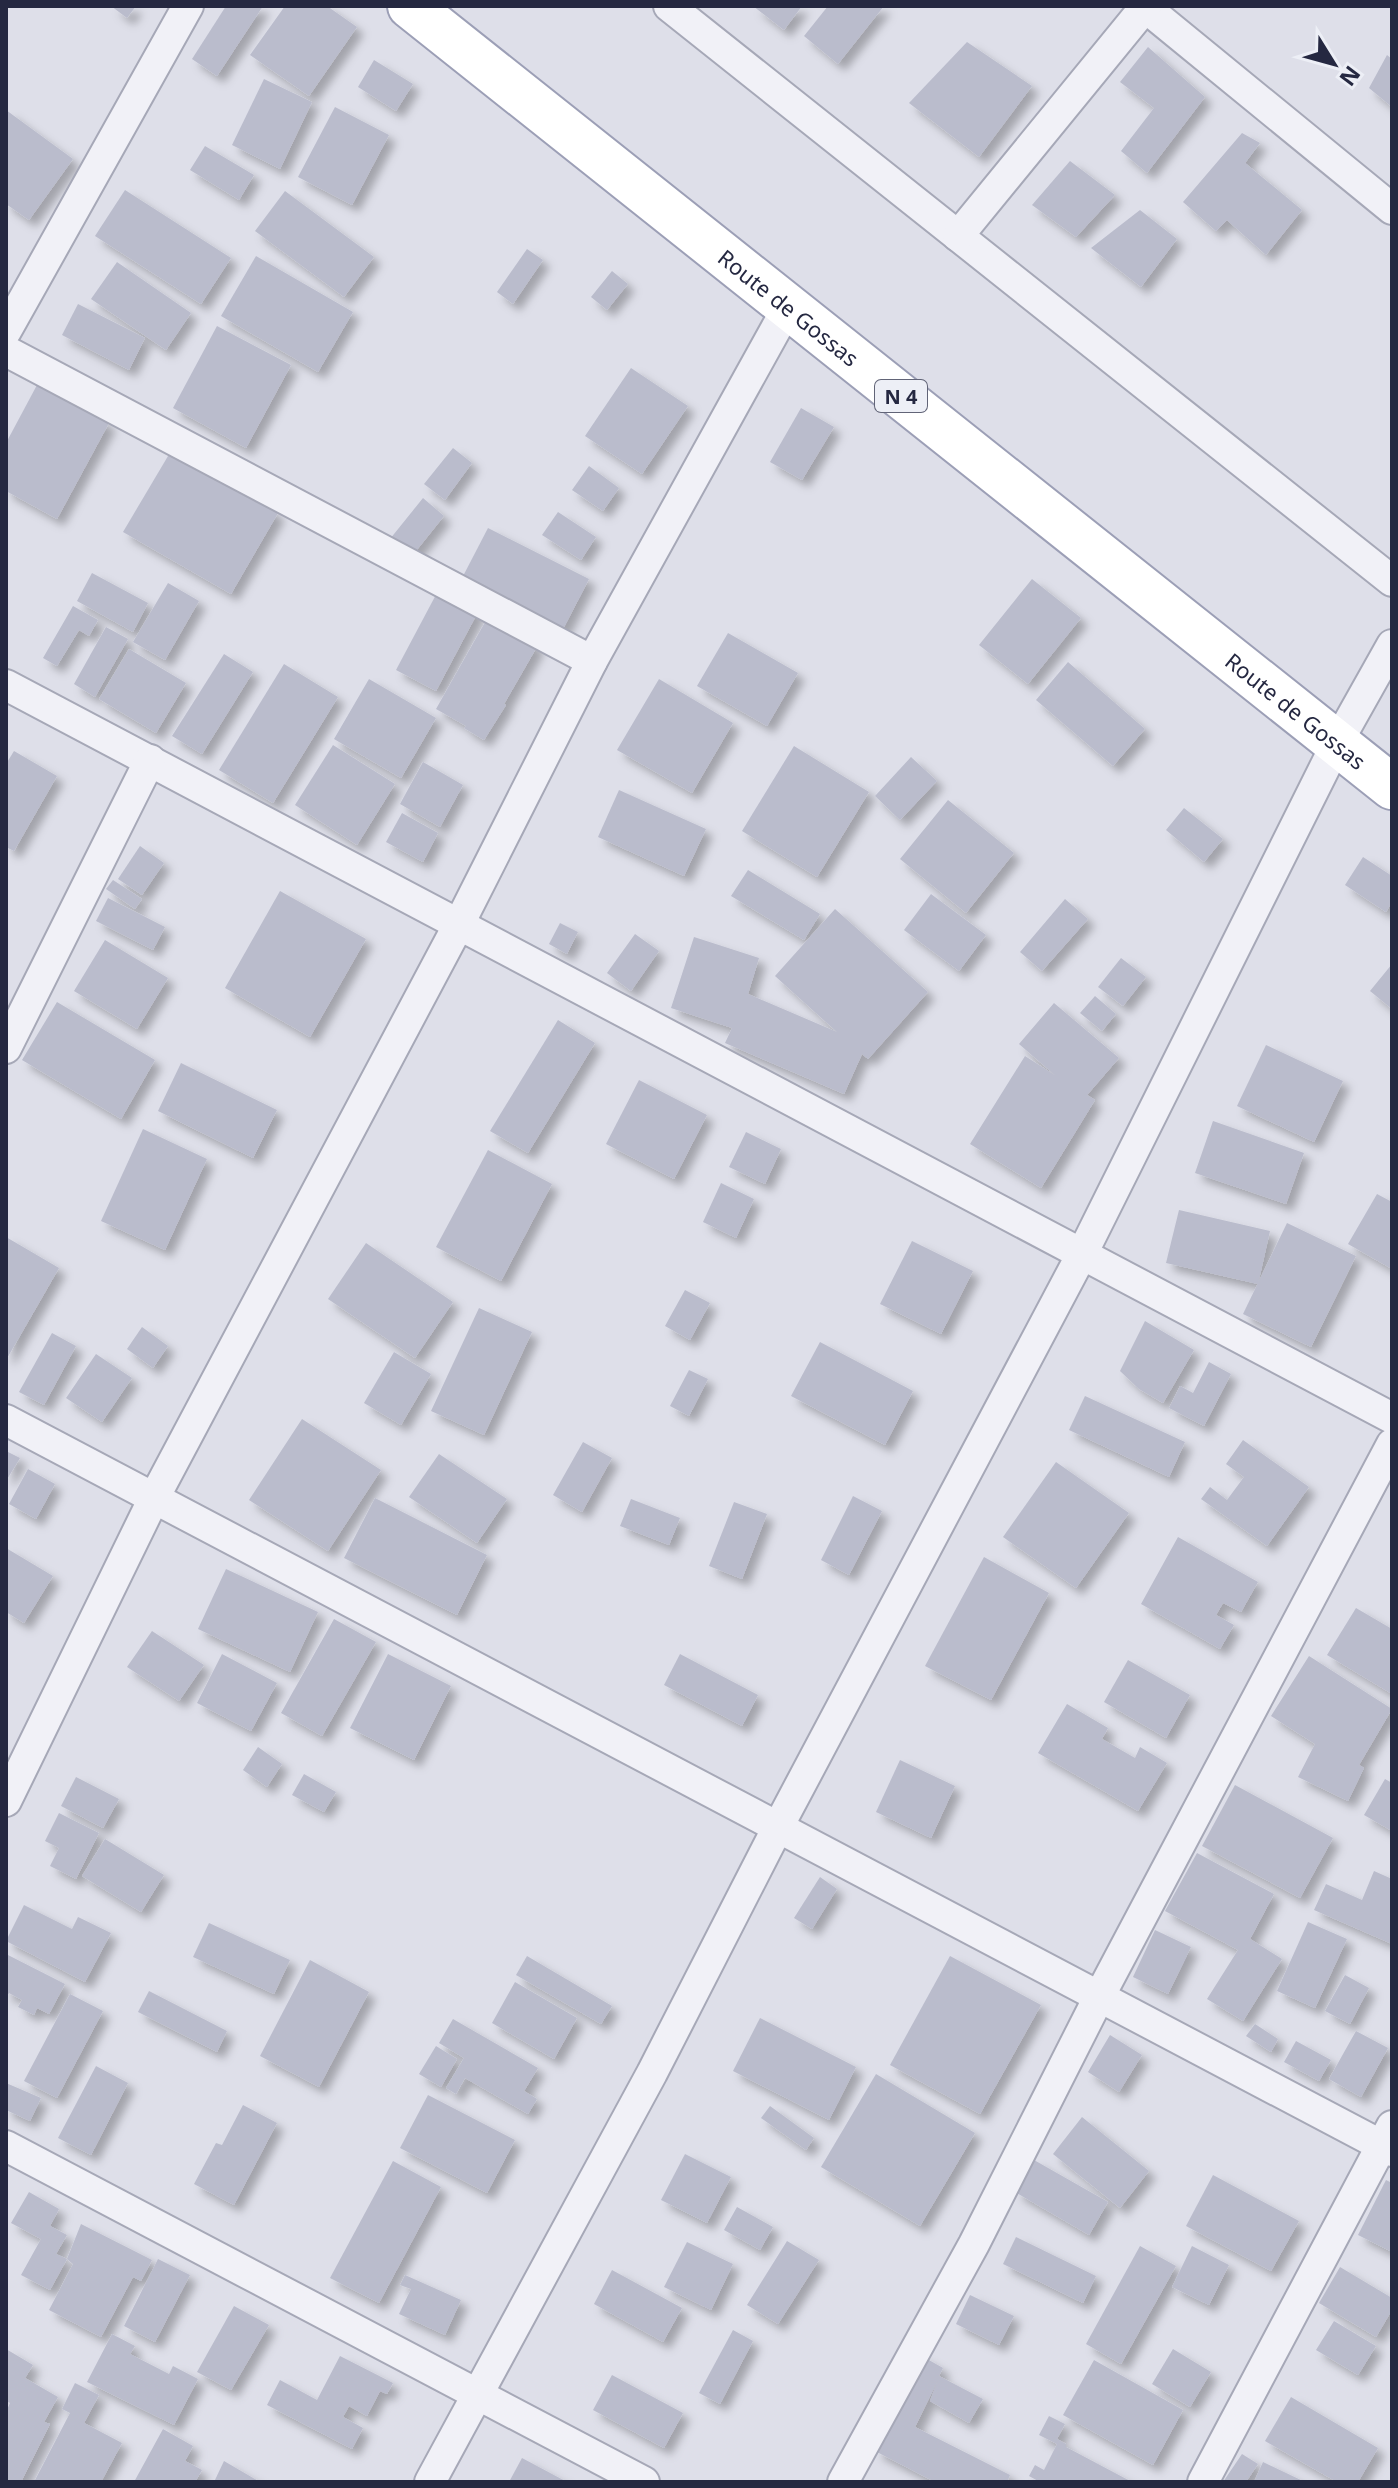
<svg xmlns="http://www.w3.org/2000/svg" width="1398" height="2488" viewBox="0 0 1398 2488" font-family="'Noto Sans',sans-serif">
  <defs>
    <filter id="shadow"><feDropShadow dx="7" dy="7" stdDeviation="4" flood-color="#0004"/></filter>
  </defs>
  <rect width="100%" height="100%" fill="#dedfe9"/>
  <g fill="#babccc" filter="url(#shadow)">
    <polygon points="111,6 136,6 127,18"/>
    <polygon points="226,6 263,6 217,76 192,59"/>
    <polygon points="285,6 327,6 357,27 309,96 250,55"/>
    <polygon points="753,6 802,6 784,30"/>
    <polygon points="828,6 884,6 838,64 804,36"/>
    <polygon points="967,42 1032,86 979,157 909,103"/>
    <polygon points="1148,47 1205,97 1147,173 1121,151 1154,108 1120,82"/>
    <polygon points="1387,55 1392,59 1392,107 1369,88"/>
    <polygon points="374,60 413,84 396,111 358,87"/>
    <polygon points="264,79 312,102 280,169 232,145"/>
    <polygon points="335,107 389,135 352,205 298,177"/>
    <polygon points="6,110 73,159 29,220 6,204"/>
    <polygon points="1242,133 1260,143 1245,163 1302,210 1266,255 1227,220 1216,231 1183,202"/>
    <polygon points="205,146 254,175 239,200 190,170"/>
    <polygon points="1070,161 1115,195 1076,237 1032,205"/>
    <polygon points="125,190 231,258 201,304 95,236"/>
    <polygon points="285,191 374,257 344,297 255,231"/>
    <polygon points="1140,210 1177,239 1141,287 1091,248"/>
    <polygon points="527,249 543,260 513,304 497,292"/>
    <polygon points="256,256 353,312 318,372 221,316"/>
    <polygon points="117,262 191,313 166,350 91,299"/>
    <polygon points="612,271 628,284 607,310 591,297"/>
    <polygon points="78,304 145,338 129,370 62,335"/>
    <polygon points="217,326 291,365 246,448 173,408"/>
    <polygon points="631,368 688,406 642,474 585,436"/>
    <polygon points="37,385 109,423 57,519 6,491 6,443"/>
    <polygon points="801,408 834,427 802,480 770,462"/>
    <polygon points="453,448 472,463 445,500 424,484"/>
    <polygon points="171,451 278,513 231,594 123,532"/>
    <polygon points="589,466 619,488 603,511 572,490"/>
    <polygon points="423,498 444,516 412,556 390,539"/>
    <polygon points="558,512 596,537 581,560 542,535"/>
    <polygon points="488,528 589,579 562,631 461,580"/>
    <polygon points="92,573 148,603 133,632 77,601"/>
    <polygon points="1032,579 1081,618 1028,684 979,645"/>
    <polygon points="168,583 199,601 165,660 133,642"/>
    <polygon points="439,589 479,610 436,691 396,670"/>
    <polygon points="73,606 98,620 89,636 79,630 57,666 43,658"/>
    <polygon points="488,617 538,645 504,704 506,705 484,740 464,728 466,726 436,709"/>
    <polygon points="106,627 128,639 95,697 74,684"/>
    <polygon points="728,633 798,673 767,726 697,686"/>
    <polygon points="129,649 186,683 156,733 99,699"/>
    <polygon points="224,654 253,672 202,754 172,736"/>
    <polygon points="1068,662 1145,729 1113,766 1036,700"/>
    <polygon points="284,664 338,697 273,803 219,770"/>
    <polygon points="369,679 436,718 401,778 334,739"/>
    <polygon points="659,679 733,723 692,793 617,750"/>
    <polygon points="333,745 395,784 357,845 295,805"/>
    <polygon points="794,746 869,792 817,877 742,831"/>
    <polygon points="14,751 57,776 14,851 6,847 6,764"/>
    <polygon points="911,757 937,781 900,820 875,796"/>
    <polygon points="423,762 463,785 440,827 400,804"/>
    <polygon points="619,790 706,829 684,876 598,837"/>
    <polygon points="948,800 1014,853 966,913 900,859"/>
    <polygon points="1184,808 1223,839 1204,862 1166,830"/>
    <polygon points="402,813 438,833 423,862 386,842"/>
    <polygon points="140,846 164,863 142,895 118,879"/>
    <polygon points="1363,857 1392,876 1392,902 1386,912 1345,885"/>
    <polygon points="748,870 820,914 804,940 731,896"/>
    <polygon points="113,880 142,899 135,909 106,889"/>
    <polygon points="280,891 366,939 310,1037 225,988"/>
    <polygon points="931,894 986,935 959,971 904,930"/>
    <polygon points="108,898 165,927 153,950 96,921"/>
    <polygon points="1065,899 1088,919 1042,971 1020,952"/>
    <polygon points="835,909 928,992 868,1059 862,1054 844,1094 725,1043 732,1028 671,1008 694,937 759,958 748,994 837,1032 775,976"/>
    <polygon points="560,923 578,932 567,954 549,944"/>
    <polygon points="635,934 659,951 631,991 607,973"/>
    <polygon points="105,940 168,978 137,1029 74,991"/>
    <polygon points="1121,958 1146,977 1123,1006 1098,987"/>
    <polygon points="1392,964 1392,1009 1370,991"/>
    <polygon points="1095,996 1116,1014 1102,1031 1080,1013"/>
    <polygon points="57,1002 155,1060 121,1119 22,1060"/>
    <polygon points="1054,1003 1119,1058 1087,1095 1095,1100 1041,1188 970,1144 1025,1056 1056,1076 1019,1044"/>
    <polygon points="558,1020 595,1043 528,1153 490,1131"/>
    <polygon points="1266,1045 1343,1081 1314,1142 1237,1106"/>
    <polygon points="181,1063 277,1110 253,1158 158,1111"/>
    <polygon points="639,1080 707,1115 674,1179 606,1144"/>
    <polygon points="1213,1121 1304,1153 1286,1204 1195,1173"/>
    <polygon points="143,1129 207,1159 165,1250 101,1221"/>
    <polygon points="746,1132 781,1149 765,1184 729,1167"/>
    <polygon points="488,1150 552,1184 501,1281 436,1247"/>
    <polygon points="721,1183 754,1199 736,1238 703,1222"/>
    <polygon points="1377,1194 1392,1202 1392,1269 1348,1244"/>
    <polygon points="1179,1210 1270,1231 1258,1284 1166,1263"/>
    <polygon points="1287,1223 1356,1256 1311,1347 1243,1314"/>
    <polygon points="6,1237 59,1268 6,1360"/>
    <polygon points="912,1241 973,1271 941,1334 880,1304"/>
    <polygon points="366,1243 453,1302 415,1358 328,1299"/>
    <polygon points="685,1290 710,1303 690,1340 665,1326"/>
    <polygon points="479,1308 532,1332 484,1435 431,1411"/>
    <polygon points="1145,1321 1194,1350 1163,1403 1139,1389 1120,1371"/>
    <polygon points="142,1327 168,1346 153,1368 127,1349"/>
    <polygon points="52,1333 76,1346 44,1405 19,1392"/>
    <polygon points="820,1342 913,1391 885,1445 791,1396"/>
    <polygon points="394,1352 431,1374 401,1425 364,1403"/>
    <polygon points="96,1354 132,1378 102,1422 66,1398"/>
    <polygon points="1209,1362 1231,1374 1204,1426 1169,1408 1180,1386 1193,1393"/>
    <polygon points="689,1370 708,1379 689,1416 670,1406"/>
    <polygon points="1085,1396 1185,1442 1169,1477 1069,1430"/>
    <polygon points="302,1419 381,1470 328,1551 249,1500"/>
    <polygon points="1243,1440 1309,1487 1267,1546 1201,1499 1210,1487 1227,1500 1244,1477 1226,1464"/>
    <polygon points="583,1442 612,1458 582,1512 553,1495"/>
    <polygon points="6,1451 20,1458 6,1481"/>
    <polygon points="439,1454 507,1499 477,1543 409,1497"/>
    <polygon points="1056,1462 1129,1513 1076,1588 1003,1537"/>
    <polygon points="28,1469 55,1484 36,1519 9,1504"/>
    <polygon points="853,1496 882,1511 849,1575 821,1560"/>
    <polygon points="375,1498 487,1555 457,1615 344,1558"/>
    <polygon points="631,1499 680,1518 669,1545 620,1526"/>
    <polygon points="734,1502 767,1514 742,1579 709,1566"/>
    <polygon points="1178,1537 1258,1582 1241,1612 1223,1603 1216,1615 1234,1625 1220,1649 1141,1604"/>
    <polygon points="6,1548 53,1576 24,1623 6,1612"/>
    <polygon points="984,1557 1049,1593 991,1700 925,1666"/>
    <polygon points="226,1569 318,1612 290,1672 198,1629"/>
    <polygon points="1356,1608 1392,1629 1392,1694 1327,1655"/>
    <polygon points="334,1619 376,1642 322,1736 281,1713"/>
    <polygon points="152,1631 204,1665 179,1701 127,1667"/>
    <polygon points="222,1654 277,1683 251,1731 197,1703"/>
    <polygon points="388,1654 451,1686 414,1760 350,1728"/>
    <polygon points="680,1654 758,1695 742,1726 664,1685"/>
    <polygon points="1309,1656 1392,1709 1359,1765 1364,1768 1348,1801 1298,1777 1315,1744 1271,1716"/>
    <polygon points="1128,1660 1190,1695 1166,1738 1104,1702"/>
    <polygon points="1067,1704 1108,1728 1102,1739 1135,1758 1140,1747 1167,1763 1138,1811 1038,1753"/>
    <polygon points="258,1747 282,1764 267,1787 243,1770"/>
    <polygon points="900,1760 955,1786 931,1838 876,1812"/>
    <polygon points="304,1774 336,1792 324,1812 292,1795"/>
    <polygon points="76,1777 119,1799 103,1828 61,1806"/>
    <polygon points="1385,1779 1392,1783 1392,1831 1364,1815"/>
    <polygon points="1235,1785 1333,1838 1300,1898 1202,1846"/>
    <polygon points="59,1813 99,1833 76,1879 50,1866 59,1848 45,1841"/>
    <polygon points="105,1839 164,1875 141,1912 82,1876"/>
    <polygon points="1197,1853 1274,1894 1250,1939 1282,1959 1243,2021 1207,1999 1238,1950 1165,1911"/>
    <polygon points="1374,1871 1392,1879 1392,1944 1314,1910 1326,1884 1362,1900"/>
    <polygon points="820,1877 837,1889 812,1929 794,1918"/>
    <polygon points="24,1905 72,1929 78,1917 111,1933 85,1982 6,1941"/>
    <polygon points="1308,1922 1347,1939 1315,2008 1277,1991"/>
    <polygon points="209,1923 290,1960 274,1994 193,1957"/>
    <polygon points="1155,1930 1191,1947 1168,1994 1133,1977"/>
    <polygon points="6,1954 65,1984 49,2014 37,2008 34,2015 18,2007 22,2000 9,1993 6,1998"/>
    <polygon points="527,1956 612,2006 601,2024 516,1975"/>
    <polygon points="950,1956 1041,2005 980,2114 890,2065"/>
    <polygon points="310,1960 369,1992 319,2087 260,2056"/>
    <polygon points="1345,1975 1369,1988 1350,2024 1325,2011"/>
    <polygon points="515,1982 577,2018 554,2059 492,2023"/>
    <polygon points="149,1991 227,2031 217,2052 138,2012"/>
    <polygon points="70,1994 103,2011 57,2098 24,2081"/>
    <polygon points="760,2018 856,2067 829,2120 733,2071"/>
    <polygon points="453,2019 538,2068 524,2091 537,2099 528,2114 465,2078 456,2094 446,2088 464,2058 439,2043"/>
    <polygon points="1255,2024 1278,2039 1271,2052 1246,2036"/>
    <polygon points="1356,2031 1388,2048 1361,2097 1329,2079"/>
    <polygon points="1110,2035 1142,2055 1119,2092 1088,2072"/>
    <polygon points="1296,2041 1331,2060 1319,2081 1284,2062"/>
    <polygon points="436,2046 457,2059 441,2087 419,2074"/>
    <polygon points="96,2066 128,2083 91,2155 58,2138"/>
    <polygon points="876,2074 975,2133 920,2226 821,2167"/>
    <polygon points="6,2083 41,2098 30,2121 6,2110"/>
    <polygon points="428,2095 515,2140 487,2193 400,2148"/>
    <polygon points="243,2105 277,2123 234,2205 194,2184 216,2143 222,2145"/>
    <polygon points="770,2106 814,2138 806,2150 761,2118"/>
    <polygon points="1082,2117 1149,2171 1120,2208 1053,2154"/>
    <polygon points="685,2154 731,2177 707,2223 661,2200"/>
    <polygon points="1034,2160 1108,2202 1089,2235 1015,2192"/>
    <polygon points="393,2161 441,2187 379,2303 330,2278"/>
    <polygon points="1213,2175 1299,2221 1271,2271 1186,2226"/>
    <polygon points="1386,2180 1392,2183 1392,2252 1358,2235"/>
    <polygon points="29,2192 59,2209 50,2226 67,2235 56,2254 67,2259 50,2290 21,2275 41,2239 11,2223"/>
    <polygon points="737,2207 773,2227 760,2250 724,2230"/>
    <polygon points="81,2224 152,2260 141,2281 133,2277 101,2337 49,2310 73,2264 67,2259"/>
    <polygon points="1016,2237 1096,2276 1083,2303 1003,2264"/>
    <polygon points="787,2241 819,2260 778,2324 747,2305"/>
    <polygon points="687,2242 733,2264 711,2310 664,2287"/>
    <polygon points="1140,2246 1176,2266 1121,2364 1086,2344"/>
    <polygon points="1192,2246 1229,2265 1209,2305 1172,2287"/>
    <polygon points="158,2259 190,2275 155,2342 124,2326"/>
    <polygon points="1340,2267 1392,2298 1392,2310 1376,2337 1319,2303"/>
    <polygon points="612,2270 682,2308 663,2342 594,2304"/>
    <polygon points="405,2275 461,2300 445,2335 399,2314 411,2289 400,2285"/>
    <polygon points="970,2295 1014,2316 999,2345 956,2324"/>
    <polygon points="234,2306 269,2325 231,2390 197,2372"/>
    <polygon points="1334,2321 1376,2346 1358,2375 1316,2350"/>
    <polygon points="733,2330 753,2341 720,2404 699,2393"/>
    <polygon points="112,2334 135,2346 130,2354 169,2374 173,2366 198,2379 174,2425 87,2382"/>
    <polygon points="6,2349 33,2365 25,2378 58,2397 44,2422 50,2424 21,2482 6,2482 6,2412 10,2403 6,2401"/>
    <polygon points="1173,2349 1211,2372 1190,2407 1152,2384"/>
    <polygon points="920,2355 943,2368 939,2376 983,2399 969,2423 930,2401 938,2380 915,2427 1010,2475 1007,2482 935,2482 875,2451"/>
    <polygon points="340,2356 393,2383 387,2394 380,2391 367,2416 349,2406 343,2417 363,2428 352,2449 267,2405 280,2380 317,2400"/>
    <polygon points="1094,2360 1183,2410 1153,2465 1063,2415"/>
    <polygon points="612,2375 683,2413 664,2448 593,2410"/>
    <polygon points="75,2383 99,2395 84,2423 122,2443 101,2482 34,2482 70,2413 62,2409"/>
    <polygon points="1291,2397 1378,2448 1358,2482 1337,2482 1265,2441"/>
    <polygon points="1049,2416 1065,2424 1057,2439 1066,2444 1066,2447 1132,2482 1040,2482 1029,2476 1035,2465 1044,2470 1057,2444 1039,2435"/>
    <polygon points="163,2429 193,2446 185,2461 202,2470 195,2482 134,2482"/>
    <polygon points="1242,2454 1258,2464 1246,2482 1223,2482"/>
    <polygon points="522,2458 567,2482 509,2482"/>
    <polygon points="224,2461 260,2482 214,2482"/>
    <polygon points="1263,2462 1305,2482 1254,2482"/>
  </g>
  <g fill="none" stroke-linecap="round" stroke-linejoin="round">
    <defs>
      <g id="minor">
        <polyline points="669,6 1392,581"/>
        <polyline points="1145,7 1392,209"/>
        <polyline points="958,236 1146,6"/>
        <polyline points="6,331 188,6"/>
        <polyline points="6,351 592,661"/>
        <polyline points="6,685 1392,1418"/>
        <polyline points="6,1048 150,760"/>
        <polyline points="6,1420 1392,2151"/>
        <polyline points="6,1801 154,1498 459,924 592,661 788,307"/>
        <polyline points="6,2146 644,2482"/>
        <polyline points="430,2482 652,2073 778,1827 1082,1254 1337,743 1392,645"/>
        <polyline points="843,2482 974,2244 1099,1997 1392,1444"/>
        <polyline points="1203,2482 1392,2126"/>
      </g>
      <g id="primary">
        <path id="s1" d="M410 6 1392 787"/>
      </g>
    </defs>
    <use href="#minor" stroke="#a6a8b7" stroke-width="34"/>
    <use href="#primary" stroke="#9c9fb6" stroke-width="48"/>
    <use href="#minor" stroke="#f1f1f7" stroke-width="30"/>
    <use href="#primary" stroke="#fff" stroke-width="44"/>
  </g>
  <g text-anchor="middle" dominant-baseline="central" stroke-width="6" stroke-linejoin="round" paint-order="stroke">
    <rect fill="#edeff6" stroke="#616477" stroke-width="2" x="875" y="380" width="52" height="32" rx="6"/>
    <g font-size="20" font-weight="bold" fill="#252841">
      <text x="901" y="396">N 4</text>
    </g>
    <g font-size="22" fill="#252841" stroke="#edeff6">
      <text stroke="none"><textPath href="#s1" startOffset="484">Route de Gossas</textPath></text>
      <text stroke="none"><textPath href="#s1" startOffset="1132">Route de Gossas</textPath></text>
    </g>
  </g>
  <rect width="1398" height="2488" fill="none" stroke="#252841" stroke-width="16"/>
  <g transform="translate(1334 64) rotate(127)" stroke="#edeff6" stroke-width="6" paint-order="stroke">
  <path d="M0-6L14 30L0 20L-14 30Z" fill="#252841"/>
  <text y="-12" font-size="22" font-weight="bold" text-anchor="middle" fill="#252841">N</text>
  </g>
</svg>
